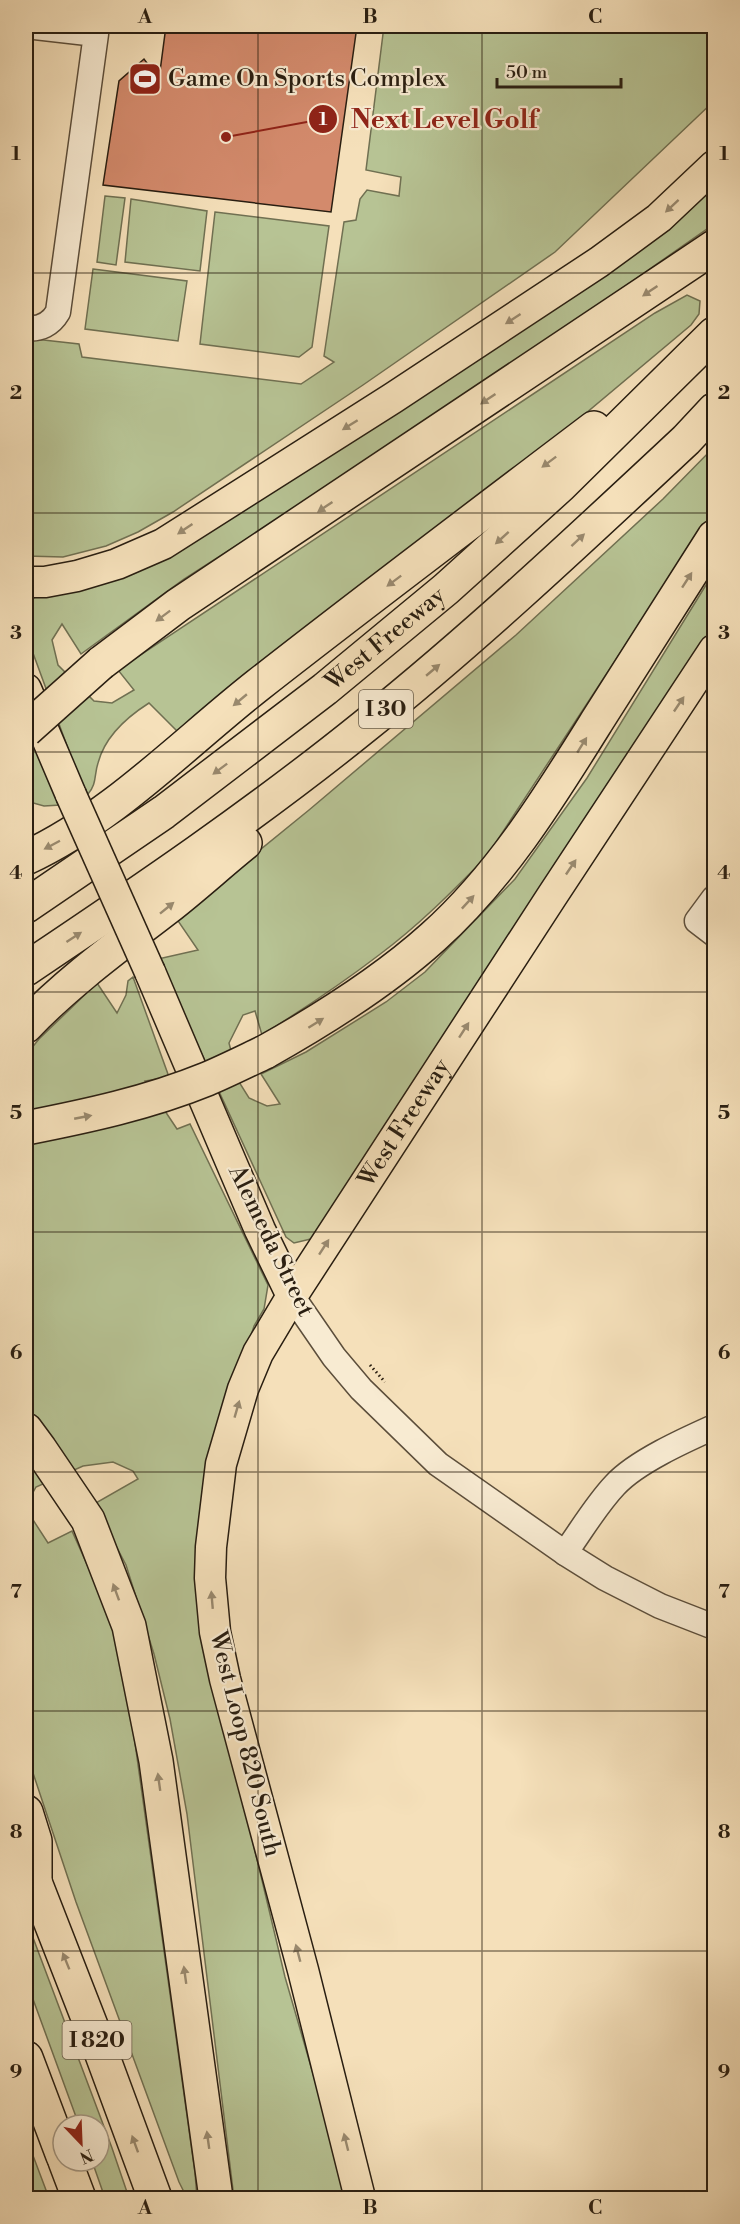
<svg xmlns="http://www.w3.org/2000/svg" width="740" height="2224" viewBox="0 0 740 2224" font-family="'Libre Bodoni',serif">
  <rect width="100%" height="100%" fill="#f5e0ba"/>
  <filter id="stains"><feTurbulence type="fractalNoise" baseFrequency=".00333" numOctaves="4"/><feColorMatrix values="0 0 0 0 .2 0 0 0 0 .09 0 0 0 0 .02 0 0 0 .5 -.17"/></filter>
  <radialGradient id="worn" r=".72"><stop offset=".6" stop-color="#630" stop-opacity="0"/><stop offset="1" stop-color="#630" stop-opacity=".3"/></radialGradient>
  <g fill="#b7c394" stroke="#707052" stroke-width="1.5">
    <polygon points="384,26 714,26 714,101 555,252 363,385 173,512 138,532 106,546 63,557 26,556 26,338 79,344 82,357 301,384 334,362 324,356 344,222 356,220 360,199 367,190 399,196 401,177 366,170"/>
    <path d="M714 177V224L544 343 312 497 184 579 81 654 62 624 52 640 58 665 94 701 112 703 134 690 118 670 655 313 687 295 700 301 699 314 691 325 499 486 179 733 149 703C127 717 105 736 98 763 94 775 97 784 88 794L84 792 26 634V605L35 597 63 594Z"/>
    <polygon points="105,196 125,198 116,265 97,262"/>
    <polygon points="131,199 207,211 200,271 125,262"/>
    <polygon points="215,212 329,226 312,347 299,357 200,344"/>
    <polygon points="93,269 187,281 178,341 85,329"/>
    <path d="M714 447V510L487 856C453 891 418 926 379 955 341 984 302 1010 262 1035L255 1011 243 1015 229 1043 239 1082 249 1098 267 1106 280 1104 261 1074 306 1052 386 1002 425 972 515 879 587 778 714 572V628L319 1237 294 1243 286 1237 158 959 198 950 176 918 309 810 516 635 663 499Z"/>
    <polygon points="26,720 60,805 44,806 26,801"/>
    <polygon points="133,977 169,1077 145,1081 177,1129 190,1124 268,1285 264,1309 254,1326 208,1468 235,1767 285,1977 349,2198 234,2198 187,1814 170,1719 154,1654 126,1565 94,1504 138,1479 133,1471 113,1462 83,1466 36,1487 26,1505 26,1055 39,1039 97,983 117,1013 126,995 128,981"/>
    <polygon points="26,1509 48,1543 72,1531 98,1589 123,1657 195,2173 197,2198 187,2198 179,2182 76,1902 26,1752"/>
    <polygon points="26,1919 112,2148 129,2198 105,2198 92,2161 99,2161 99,2125 79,2125 26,1980"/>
    <polygon points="26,2137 49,2198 26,2198"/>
  </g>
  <polygon fill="#d38a6c" stroke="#291e11" stroke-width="1.5" points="166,26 357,26 331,212 103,185 119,81 144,59 159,79"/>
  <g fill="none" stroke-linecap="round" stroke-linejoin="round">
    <defs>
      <g id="minor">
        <path d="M26 26 96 34 58 312C51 324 40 330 26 328"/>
        <polyline points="714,898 697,921 714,934"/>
        <polyline points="292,1296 334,1357 361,1389 438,1464 565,1553 605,1578 660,1606 714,1627"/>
        <path d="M565 1553C581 1531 596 1505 615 1485 636 1462 685 1440 714 1427"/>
      </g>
      <g id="major">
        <polyline points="26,582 45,582 77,576 117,564 163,544 393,398 599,262 659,218 714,166"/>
        <polyline points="26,689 71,795"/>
        <polyline points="150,972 260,1230 292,1296"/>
        <path id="s1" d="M360 2198 303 1970 225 1679 215 1632 210 1578 211 1547 221 1464 243 1389 258 1353 292 1296 552 896 714 650"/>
      </g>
      <g id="highway">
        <polyline points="101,663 178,605 714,247"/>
        <path d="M26 858C114 817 183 744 258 685 369 598 482 513 594 428"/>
        <path id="s2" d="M26 906 164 812 325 689 446 589 560 486 714 334"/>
        <path d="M26 969C141 892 256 814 365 726 477 636 581 538 686 440L714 410"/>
        <path d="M26 1026C68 982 119 945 167 908 194 887 219 864 245 843"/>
        <path d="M265 1052C324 1019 383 982 433 937 501 876 549 798 597 721 636 659 675 598 714 537"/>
        <polyline points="26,1430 40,1449 88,1520 129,1626 156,1761 216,2198"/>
        <polyline points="26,1812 35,1841 35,1881"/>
        <polyline points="26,1859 97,2041 155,2198"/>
        <polyline points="26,2058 63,2156"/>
        <polyline points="65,2161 79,2198"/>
      </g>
    </defs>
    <use href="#minor" stroke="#5c4e3b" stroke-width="27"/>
    <use href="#major" stroke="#291e11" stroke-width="33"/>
    <use href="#highway" stroke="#291e11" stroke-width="36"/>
    <polyline stroke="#291e11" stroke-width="3" stroke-dasharray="1.5 3" stroke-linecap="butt" points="370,1365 385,1382"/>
    <use href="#minor" stroke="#f8ebd2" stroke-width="24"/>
    <use href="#major" stroke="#f5e0ba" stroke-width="30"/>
    <use href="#highway" stroke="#f5e0ba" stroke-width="33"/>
    <defs>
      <polyline id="major-bridge" points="71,795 150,972"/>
      <g id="highway-bridge">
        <polyline points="26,730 101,663"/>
        <path d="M26 1128C87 1116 148 1103 207 1079 226 1071 246 1061 265 1052"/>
      </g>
    </defs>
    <use href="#major-bridge" stroke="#291e11" stroke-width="33" stroke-linecap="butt"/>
    <use href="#highway-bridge" stroke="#291e11" stroke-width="36" stroke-linecap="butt"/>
    <use href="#major-bridge" stroke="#f5e0ba" stroke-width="30"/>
    <use href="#highway-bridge" stroke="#f5e0ba" stroke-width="33"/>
  </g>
  <defs><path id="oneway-solid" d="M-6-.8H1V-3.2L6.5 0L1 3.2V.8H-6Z" transform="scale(1.5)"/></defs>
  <g fill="#99896e">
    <use href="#oneway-solid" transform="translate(672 206) rotate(137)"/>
    <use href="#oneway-solid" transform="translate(650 291) rotate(146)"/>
    <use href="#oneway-solid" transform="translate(513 319) rotate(147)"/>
    <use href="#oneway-solid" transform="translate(488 399) rotate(146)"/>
    <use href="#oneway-solid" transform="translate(350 425) rotate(148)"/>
    <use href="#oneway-solid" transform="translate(549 462) rotate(143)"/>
    <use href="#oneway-solid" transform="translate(325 507) rotate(146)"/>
    <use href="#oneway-solid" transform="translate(185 529) rotate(146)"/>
    <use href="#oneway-solid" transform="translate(502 538) rotate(138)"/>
    <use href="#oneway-solid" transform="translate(578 540) rotate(-43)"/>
    <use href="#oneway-solid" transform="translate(687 580) rotate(-57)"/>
    <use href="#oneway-solid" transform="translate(394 581) rotate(143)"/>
    <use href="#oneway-solid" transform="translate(163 616) rotate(143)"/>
    <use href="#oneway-solid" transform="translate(433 670) rotate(-40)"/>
    <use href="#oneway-solid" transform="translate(240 700) rotate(140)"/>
    <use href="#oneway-solid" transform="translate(679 704) rotate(-56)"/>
    <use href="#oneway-solid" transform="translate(582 745) rotate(-58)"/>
    <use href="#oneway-solid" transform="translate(220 769) rotate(143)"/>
    <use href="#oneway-solid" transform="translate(52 845) rotate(152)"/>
    <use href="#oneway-solid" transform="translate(571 867) rotate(-56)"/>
    <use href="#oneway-solid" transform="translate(468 902) rotate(-47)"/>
    <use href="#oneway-solid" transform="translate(167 908) rotate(-39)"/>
    <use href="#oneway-solid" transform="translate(74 937) rotate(-33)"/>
    <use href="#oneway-solid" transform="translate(316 1023) rotate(-32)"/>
    <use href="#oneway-solid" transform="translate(464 1030) rotate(-57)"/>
    <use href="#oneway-solid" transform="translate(83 1117) rotate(-11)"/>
    <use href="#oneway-solid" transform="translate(324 1247) rotate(-57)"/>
    <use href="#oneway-solid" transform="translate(237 1409) rotate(-74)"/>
    <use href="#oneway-solid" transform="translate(116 1592) rotate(-110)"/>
    <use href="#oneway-solid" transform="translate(212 1600) rotate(-95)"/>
    <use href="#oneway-solid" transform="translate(159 1782) rotate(-98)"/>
    <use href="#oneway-solid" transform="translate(298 1953) rotate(-105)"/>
    <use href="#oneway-solid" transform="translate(66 1961) rotate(-112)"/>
    <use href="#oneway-solid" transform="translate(185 1975) rotate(-98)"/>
    <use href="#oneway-solid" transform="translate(208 2140) rotate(-98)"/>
    <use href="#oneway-solid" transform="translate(346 2142) rotate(-104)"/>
    <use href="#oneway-solid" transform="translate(135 2144) rotate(-110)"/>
  </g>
  <path fill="none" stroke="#291e11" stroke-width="1.5" stroke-opacity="0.55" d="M258 26V2198M482 26V2198M26 273H714M26 513H714M26 752H714M26 992H714M26 1232H714M26 1472H714M26 1711H714M26 1951H714"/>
  <defs>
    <symbol id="stadium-square" viewBox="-11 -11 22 22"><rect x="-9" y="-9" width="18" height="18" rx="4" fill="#8f2418" stroke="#f8ebd2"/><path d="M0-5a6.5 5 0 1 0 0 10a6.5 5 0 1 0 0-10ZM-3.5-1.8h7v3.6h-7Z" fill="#fff"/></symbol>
  </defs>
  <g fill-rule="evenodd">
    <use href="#stadium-square" x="126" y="60" width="38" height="38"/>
  </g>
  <g text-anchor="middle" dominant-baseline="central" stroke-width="4.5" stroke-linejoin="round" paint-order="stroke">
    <g fill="#f8ebd2" stroke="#675c4b" stroke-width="1.5">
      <rect x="359" y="690" width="54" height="38" rx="4.5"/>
      <rect x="62.5" y="2021" width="69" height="38" rx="4.5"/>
    </g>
    <g font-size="22" font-weight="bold" fill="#291e11">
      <text x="386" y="709">I 30</text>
      <text x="97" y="2040">I 820</text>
    </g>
    <g font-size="24" fill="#291e11" stroke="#f8ebd2" text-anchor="start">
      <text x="168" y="79">Game On Sports Complex</text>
    </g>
    <g font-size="24" fill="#291e11" stroke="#f8ebd2">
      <text stroke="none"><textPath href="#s2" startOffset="448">West Freeway</textPath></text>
      <text stroke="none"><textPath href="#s1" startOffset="1143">West Freeway</textPath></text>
      <text transform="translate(271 1241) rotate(64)">Alemeda Street</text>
      <text transform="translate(245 1744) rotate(76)">West Loop 820 South</text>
    </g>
  </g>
  <path fill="none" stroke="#8f2418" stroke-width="2" d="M226 137L323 119"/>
  <g fill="#8f2418" stroke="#f8ebd2" stroke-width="2">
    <circle cx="226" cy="137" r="6"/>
    <circle cx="323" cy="119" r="15"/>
  </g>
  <g font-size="18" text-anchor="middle" font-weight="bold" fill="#fff">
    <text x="323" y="125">1</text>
  </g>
  <g font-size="26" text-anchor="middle" font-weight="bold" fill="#8f2418" stroke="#f8ebd2" stroke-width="4.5" stroke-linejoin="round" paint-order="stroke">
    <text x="444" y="128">Next Level Golf</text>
  </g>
  <rect width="740" height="2224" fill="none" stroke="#f5e0ba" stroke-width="66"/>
  <g transform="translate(81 2143) rotate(157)"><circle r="28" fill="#f8ebd2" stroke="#a59985" stroke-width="1.5"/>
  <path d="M0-4.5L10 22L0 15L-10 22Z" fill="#8f2418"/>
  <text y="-9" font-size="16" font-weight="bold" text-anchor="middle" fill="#291e11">N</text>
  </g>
  <path d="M497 78v9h124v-9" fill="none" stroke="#291e11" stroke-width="3"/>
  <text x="506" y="78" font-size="18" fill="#291e11" stroke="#f8ebd2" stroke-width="4.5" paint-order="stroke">50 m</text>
  <rect x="33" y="33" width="674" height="2158" fill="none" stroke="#291e11" stroke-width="2"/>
  <g font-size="20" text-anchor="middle" font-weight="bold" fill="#291e11">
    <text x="145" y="23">A</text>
    <text x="370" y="23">B</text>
    <text x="595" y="23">C</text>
    <text x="16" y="160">1</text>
    <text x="724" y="160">1</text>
    <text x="16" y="399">2</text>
    <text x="724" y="399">2</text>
    <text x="16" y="639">3</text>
    <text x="724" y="639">3</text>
    <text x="16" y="879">4</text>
    <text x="724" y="879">4</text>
    <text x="16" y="1119">5</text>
    <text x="724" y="1119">5</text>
    <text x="16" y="1359">6</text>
    <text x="724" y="1359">6</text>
    <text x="16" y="1598">7</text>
    <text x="724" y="1598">7</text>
    <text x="16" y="1838">8</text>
    <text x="724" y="1838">8</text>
    <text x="16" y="2078">9</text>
    <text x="724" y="2078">9</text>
    <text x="145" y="2214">A</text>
    <text x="370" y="2214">B</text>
    <text x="595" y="2214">C</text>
  </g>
  <rect width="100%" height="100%" filter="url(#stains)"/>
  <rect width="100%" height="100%" fill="url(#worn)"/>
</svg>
